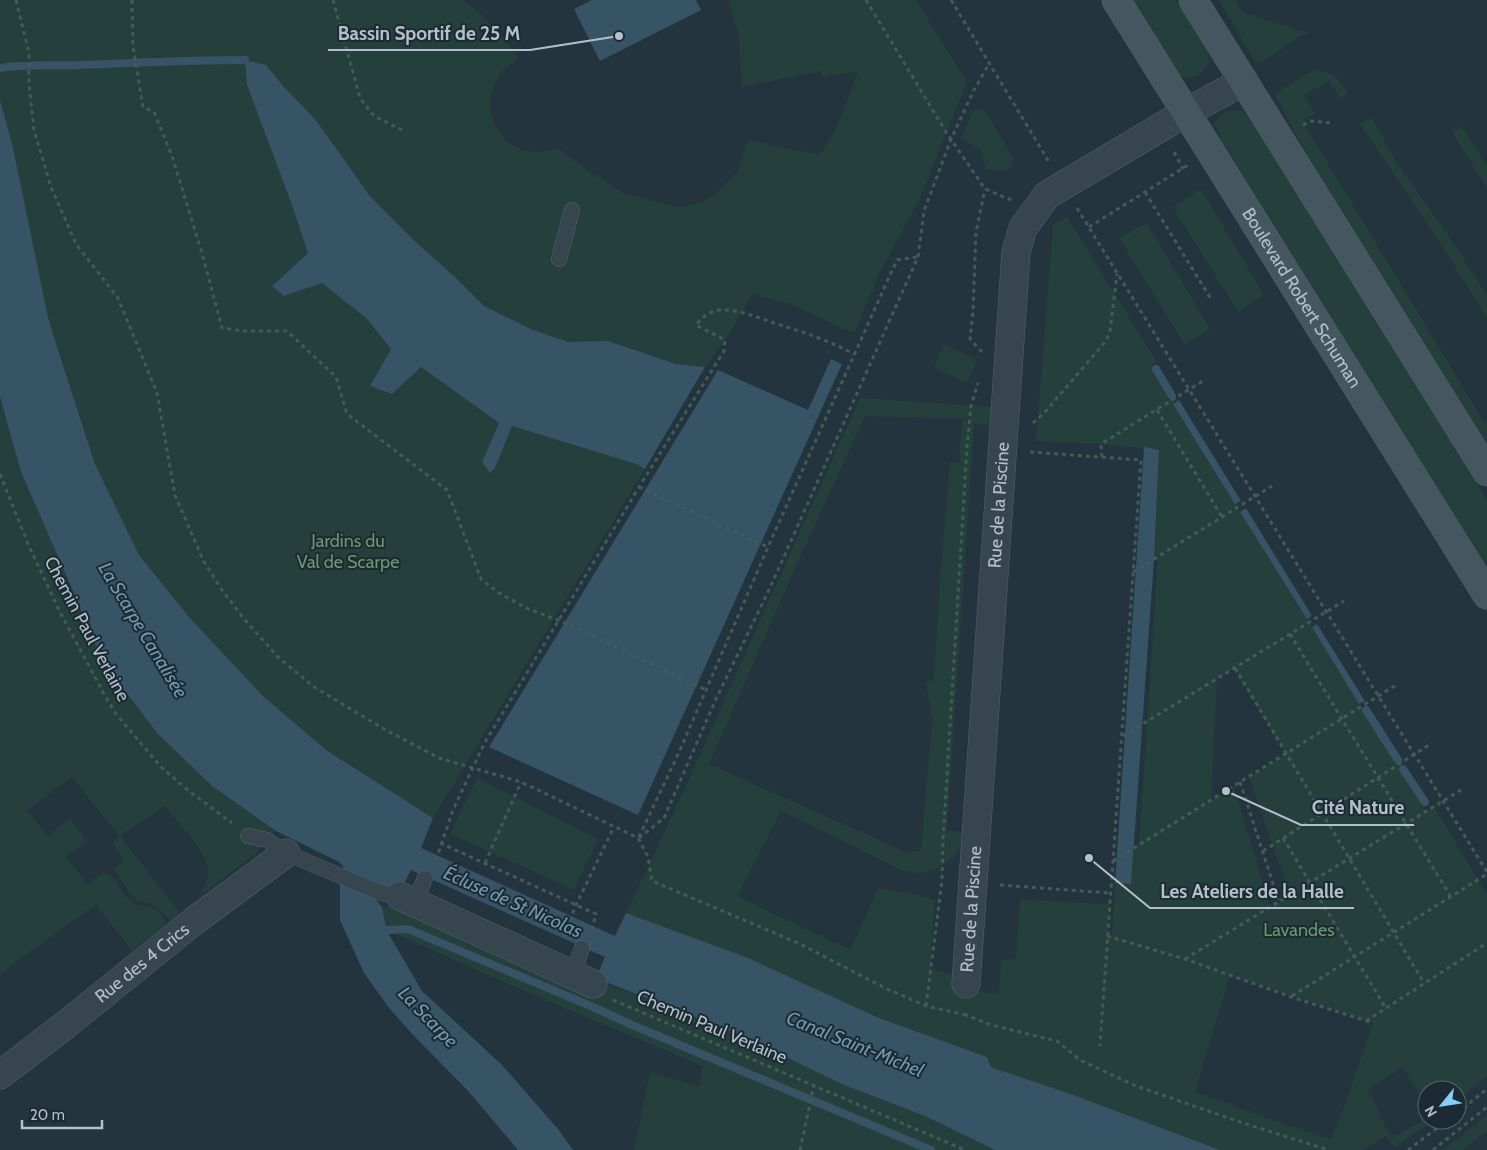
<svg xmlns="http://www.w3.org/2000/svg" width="1487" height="1150" viewBox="0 0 1487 1150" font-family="Cabin,sans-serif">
  <rect width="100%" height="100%" fill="#23343e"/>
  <g fill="#253f3c" fill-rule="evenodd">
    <path d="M0 0H463C484 16 505 36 519 59 462 90 498 171 557 148L587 170 624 194 680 207 702 202 720 190 737 173 748 140 820 155 836 129 858 72 823 77 820 71 742 87 738 32 728 0H916L967 82 919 200 880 272 854 333 790 304 753 294 725 340 705 367 676 364 608 341 568 342 533 330 484 306 454 276 417 243 370 196 316 120 284 87 266 66 245 60 247 85 289 197 308 253 272 286 284 296 322 283 367 319 391 349 370 386 392 394 421 367 499 423 482 462 495 468 512 426 636 464 645 469 433 818 326 750 263 696 189 617 139 555 95 464 48 317 12 143 0 100Z"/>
    <polygon points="1132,0 1176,0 1208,51 1209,63 1200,74 1188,79 1180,75"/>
    <path d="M1219 0H1234L1244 13 1310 33C1306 34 1302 35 1298 37 1287 43 1267 63 1256 63Z"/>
    <path d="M1316 70C1334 74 1338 77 1348 93L1341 99 1329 81 1304 95 1315 114 1304 120 1307 129 1484 422 1487 420V456L1322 185 1275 94 1307 73Z"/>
    <polygon points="984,109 1014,159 1009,170 986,170 981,150 961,138 973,110"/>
    <polygon points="1225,111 1242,111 1254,125 1487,500 1487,568 1223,143 1214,123"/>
    <polygon points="1371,117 1398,165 1444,229 1487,295 1487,318 1440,243 1360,124"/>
    <polygon points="1462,126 1487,166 1487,188 1452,132"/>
    <polygon points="1201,189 1264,295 1238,312 1173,207"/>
    <path d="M1067 217 1157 362 1150 366 1152 369 1426 811 1434 807 1487 894V1076L1457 1101V1090H1427V1105L1402 1067 1367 1091 1378 1108 1381 1119 1393 1137 1427 1119V1120H1434L1395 1147 1386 1136 1362 1150H1220L1076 1096 991 1067 986 1057 879 1018 626 913 682 795 860 398 995 407 994 425 974 424 947 830 966 833C961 855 940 872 918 873 913 873 907 871 902 870L781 811 737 896 850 950 878 889 904 892 935 900 930 969 955 975 968 991 999 994 1001 960 1016 959 1020 899 1100 904 1109 903 1107 936H1112L1115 883 1131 884 1134 849 1139 845 1158 558 1154 559 1159 450 1101 444 1036 441 1052 238 1053 225ZM865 416 962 419 959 462H950L940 578 934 680 926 683 932 721 921 851 906 852 709 764 788 584ZM1234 669 1286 754 1249 777 1272 845 1291 894 1270 907 1234 786 1211 801 1217 679ZM1230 975 1373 1023 1346 1102 1331 1140 1195 1092Z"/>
    <polygon points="1147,223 1210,329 1185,345 1119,238"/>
    <polygon points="944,344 977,360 967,383 934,368"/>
    <path d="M0 397 21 472 73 591 102 661 158 734 212 786 276 831 255 854 201 895C203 888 208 880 208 873 211 855 176 820 164 806L120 836 180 913 170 921C161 908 153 904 138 901L131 895 114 869 125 861 112 842 119 836 72 777 27 810 47 836 70 818 87 841 66 857 87 884 104 872 106 875 108 874 116 882 126 897 135 904 152 907 161 914 166 924 132 951 96 904 0 974Z"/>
    <polygon points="477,778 598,839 574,890 450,834"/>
    <polygon points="400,905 733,1032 844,1085 925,1116 995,1150 634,1150 650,1072 699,1087 703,1066 529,993 387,930 382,907"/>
    <polygon points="1487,1115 1487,1131 1462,1150 1443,1150"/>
  </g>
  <g fill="#365465">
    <polygon points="592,0 696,0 701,10 600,61 574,9"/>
    <polygon points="245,60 266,65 284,87 316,120 370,196 417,243 454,276 484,306 533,330 568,342 608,341 676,364 705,367 645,469 636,464 512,426 495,468 490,473 482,462 499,423 421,367 392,394 370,386 391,349 367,319 322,283 284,296 272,286 308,253 289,197 247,85"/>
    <polygon points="0,100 12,143 48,317 60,356 95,464 139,555 189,617 263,696 326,750 433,818 421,848 615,936 626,913 748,958 879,1018 987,1057 991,1067 1076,1096 1220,1150 995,1150 925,1116 844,1085 733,1032 598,979 596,978 605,957 411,870 401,889 389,886 381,886 344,872 343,866 339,862 276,831 212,786 158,734 102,661 73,591 21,472 0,397"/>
    <polygon points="831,359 842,364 638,815 489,747 718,370 808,410"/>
    <polygon points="1179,400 1241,501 1235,504 1173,404"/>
    <polygon points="1144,447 1159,450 1154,559 1131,884 1115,883"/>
    <polygon points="1246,508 1312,616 1307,619 1240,512"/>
    <polygon points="1317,624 1365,701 1359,704 1312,627"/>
    <polygon points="340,882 372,895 382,907 387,931 422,991 502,1065 558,1129 573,1150 518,1150 469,1092 415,1037 389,1008 364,973 340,920"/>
  </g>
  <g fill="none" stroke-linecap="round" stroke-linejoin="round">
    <g stroke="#365465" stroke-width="8">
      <path d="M0 68C27 64 53 66 80 65 135 63 190 60 245 60"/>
      <polyline points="1156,369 1172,396"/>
      <polyline points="1366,710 1398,760"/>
      <polyline points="1403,769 1425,802"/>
      <polyline points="387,930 408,929 593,1007 632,1025 931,1150"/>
    </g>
    <defs>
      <g id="lane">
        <polyline points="559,259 572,210"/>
        <polyline points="248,836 267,840 286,853 381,893 400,896"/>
        <polyline points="415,903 425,878"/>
        <polyline points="573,975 582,948"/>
      </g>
      <g id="street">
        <polyline points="400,896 593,984"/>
        <path id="s1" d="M966 984 1016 252 1023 228 1047 195 1185 113 1244 81"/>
        <path id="s2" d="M0 1075 64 1026 194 921 286 853"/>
      </g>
      <g id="secondary">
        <path id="s3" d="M1116 0 1487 595"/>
        <polyline points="1193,0 1487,472"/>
      </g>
    </defs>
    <use href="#lane" stroke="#55636c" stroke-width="16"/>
    <use href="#street" stroke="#55636c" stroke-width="29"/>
    <use href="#secondary" stroke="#55636c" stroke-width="29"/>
    <g stroke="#435b58" stroke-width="3" stroke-dasharray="4 4" stroke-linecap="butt">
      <polyline points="16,0 29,53 29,84 34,130 51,187 76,244 118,298 157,393 175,495 203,560 222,590 244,619 278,657 314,687 384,729 439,758 521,782 638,838 648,857 652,881 798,943 885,988 926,1006 966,1015"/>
      <polyline points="132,0 133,46 143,107 154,112 172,156 202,253 222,328 243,331 287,331 336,377 347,414 447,490 481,579 499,593 526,608 563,622 706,690"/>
      <polyline points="333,0 360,98 374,116 402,130"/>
      <polyline points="866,0 946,132 985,189 1011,200"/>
      <polyline points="951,0 1049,162"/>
      <polyline points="1303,125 1311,121 1332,123"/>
      <polyline points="1174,152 1183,169"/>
      <polyline points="1145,192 1211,299"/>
      <polyline points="1077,208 1487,872"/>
      <polyline points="1089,227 1188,165"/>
      <polyline points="982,352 970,339 973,311 976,232 985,189"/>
      <polyline points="1157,410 1222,517"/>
      <polyline points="1033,423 1045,412 1106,341 1110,331 1117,274"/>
      <polyline points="1030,452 1141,460 1100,1046"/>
      <polyline points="1102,457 1101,444 1206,379"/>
      <polyline points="0,474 28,544 60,612 104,694 116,714 162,768 189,791 232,823"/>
      <polyline points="639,487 768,547"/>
      <polyline points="1133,572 1272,486"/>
      <polyline points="1290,634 1451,897"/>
      <polyline points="1235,668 1424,983"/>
      <polyline points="1123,736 1344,601"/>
      <polyline points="1240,782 1279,902"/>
      <polyline points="639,837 680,750 768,547 890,275 897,260 917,257"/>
      <polyline points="639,838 664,818 716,699 769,590 918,257 924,211 951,139 974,90 989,64"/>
      <polyline points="1283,838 1385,1007"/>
      <polyline points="440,843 596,914 592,929"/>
      <polyline points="1263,851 1432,743"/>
      <path d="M436 860 453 810 484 744 639 487 724 351 725 340 696 325C701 318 710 311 718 310 736 309 755 316 771 322 800 331 828 340 854 354"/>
      <polyline points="1113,861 1396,685"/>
      <polyline points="485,863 521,782"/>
      <polyline points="1000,885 1109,893"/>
      <polyline points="564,936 576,905 614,827"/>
      <polyline points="1107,936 1185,959 1291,997 1373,1023"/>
      <polyline points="1185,959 1461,790"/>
      <polyline points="1292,996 1487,874"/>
      <polyline points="613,1000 965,1150"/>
      <polyline points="926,1006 942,881 943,841 967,447 971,406 978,383"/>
      <polyline points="966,1013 966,1015 991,1025 1057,1041 1080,1060 1136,1086 1240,1122 1329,1150"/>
      <polyline points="1366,1021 1487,943"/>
      <polyline points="1457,1113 1487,1089"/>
      <polyline points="800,1150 814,1085"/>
      <polyline points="1408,1150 1448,1120"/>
      <polyline points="1433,1150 1487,1107"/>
    </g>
    <use href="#lane" stroke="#37464e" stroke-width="15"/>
    <use href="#street" stroke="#37464e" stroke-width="28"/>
    <use href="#secondary" stroke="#455661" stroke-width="28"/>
  </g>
  <g text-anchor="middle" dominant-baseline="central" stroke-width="4" stroke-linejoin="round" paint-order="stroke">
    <g font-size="18" fill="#b3c0c9" stroke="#1c2a33">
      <text stroke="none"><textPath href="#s3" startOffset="351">Boulevard Robert Schuman</textPath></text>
      <text stroke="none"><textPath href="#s1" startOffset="480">Rue de la Piscine</textPath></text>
      <text transform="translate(87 629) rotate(62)">Chemin Paul Verlaine</text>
      <text stroke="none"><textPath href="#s1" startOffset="75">Rue de la Piscine</textPath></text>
      <text stroke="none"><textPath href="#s2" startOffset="181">Rue des 4 Crics</textPath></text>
      <text transform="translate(712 1027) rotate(23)">Chemin Paul Verlaine</text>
    </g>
    <g font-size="18" fill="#699a6a" stroke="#1c2a33">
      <text x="348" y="541">Jardins du<tspan x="348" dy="21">Val de Scarpe</tspan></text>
      <text x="1299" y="930">Lavandes</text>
    </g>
    <g font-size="19" font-style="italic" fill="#7298ad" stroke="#1c2a33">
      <text transform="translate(143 630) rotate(59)">La Scarpe Canalisée</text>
      <text transform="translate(513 902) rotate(24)">Écluse de St Nicolas</text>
      <text transform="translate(428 1017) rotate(46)">La Scarpe</text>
      <text transform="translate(855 1044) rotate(22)">Canal Saint-Michel</text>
    </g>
  </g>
  <path fill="none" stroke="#b3c0c9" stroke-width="2" d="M619 36L530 50H328M1226 791L1301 825H1414M1089 858L1150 908H1354"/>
  <g fill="#b3c0c9" stroke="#1c2a33" stroke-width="2">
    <circle cx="619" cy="36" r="5"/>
    <circle cx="1226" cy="791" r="5"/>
    <circle cx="1089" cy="858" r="5"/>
  </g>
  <g font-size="19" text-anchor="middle" font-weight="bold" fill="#b3c0c9" stroke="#1c2a33" stroke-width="4" stroke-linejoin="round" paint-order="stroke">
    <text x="429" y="40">Bassin Sportif de 25 M</text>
    <text x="1358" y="814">Cité Nature</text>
    <text x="1252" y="898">Les Ateliers de la Halle</text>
  </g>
  <g transform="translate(1442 1105) rotate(240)"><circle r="24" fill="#1c2a33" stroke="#58666f"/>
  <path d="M0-4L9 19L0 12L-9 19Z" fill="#87cdfa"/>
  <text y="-8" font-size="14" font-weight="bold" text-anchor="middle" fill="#b3c0c9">N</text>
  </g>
  <path d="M22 1120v8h80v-8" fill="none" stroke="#b3c0c9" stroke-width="2.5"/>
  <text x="30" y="1120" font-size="15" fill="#b3c0c9" stroke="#1c2a33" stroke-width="4" paint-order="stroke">20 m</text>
</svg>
